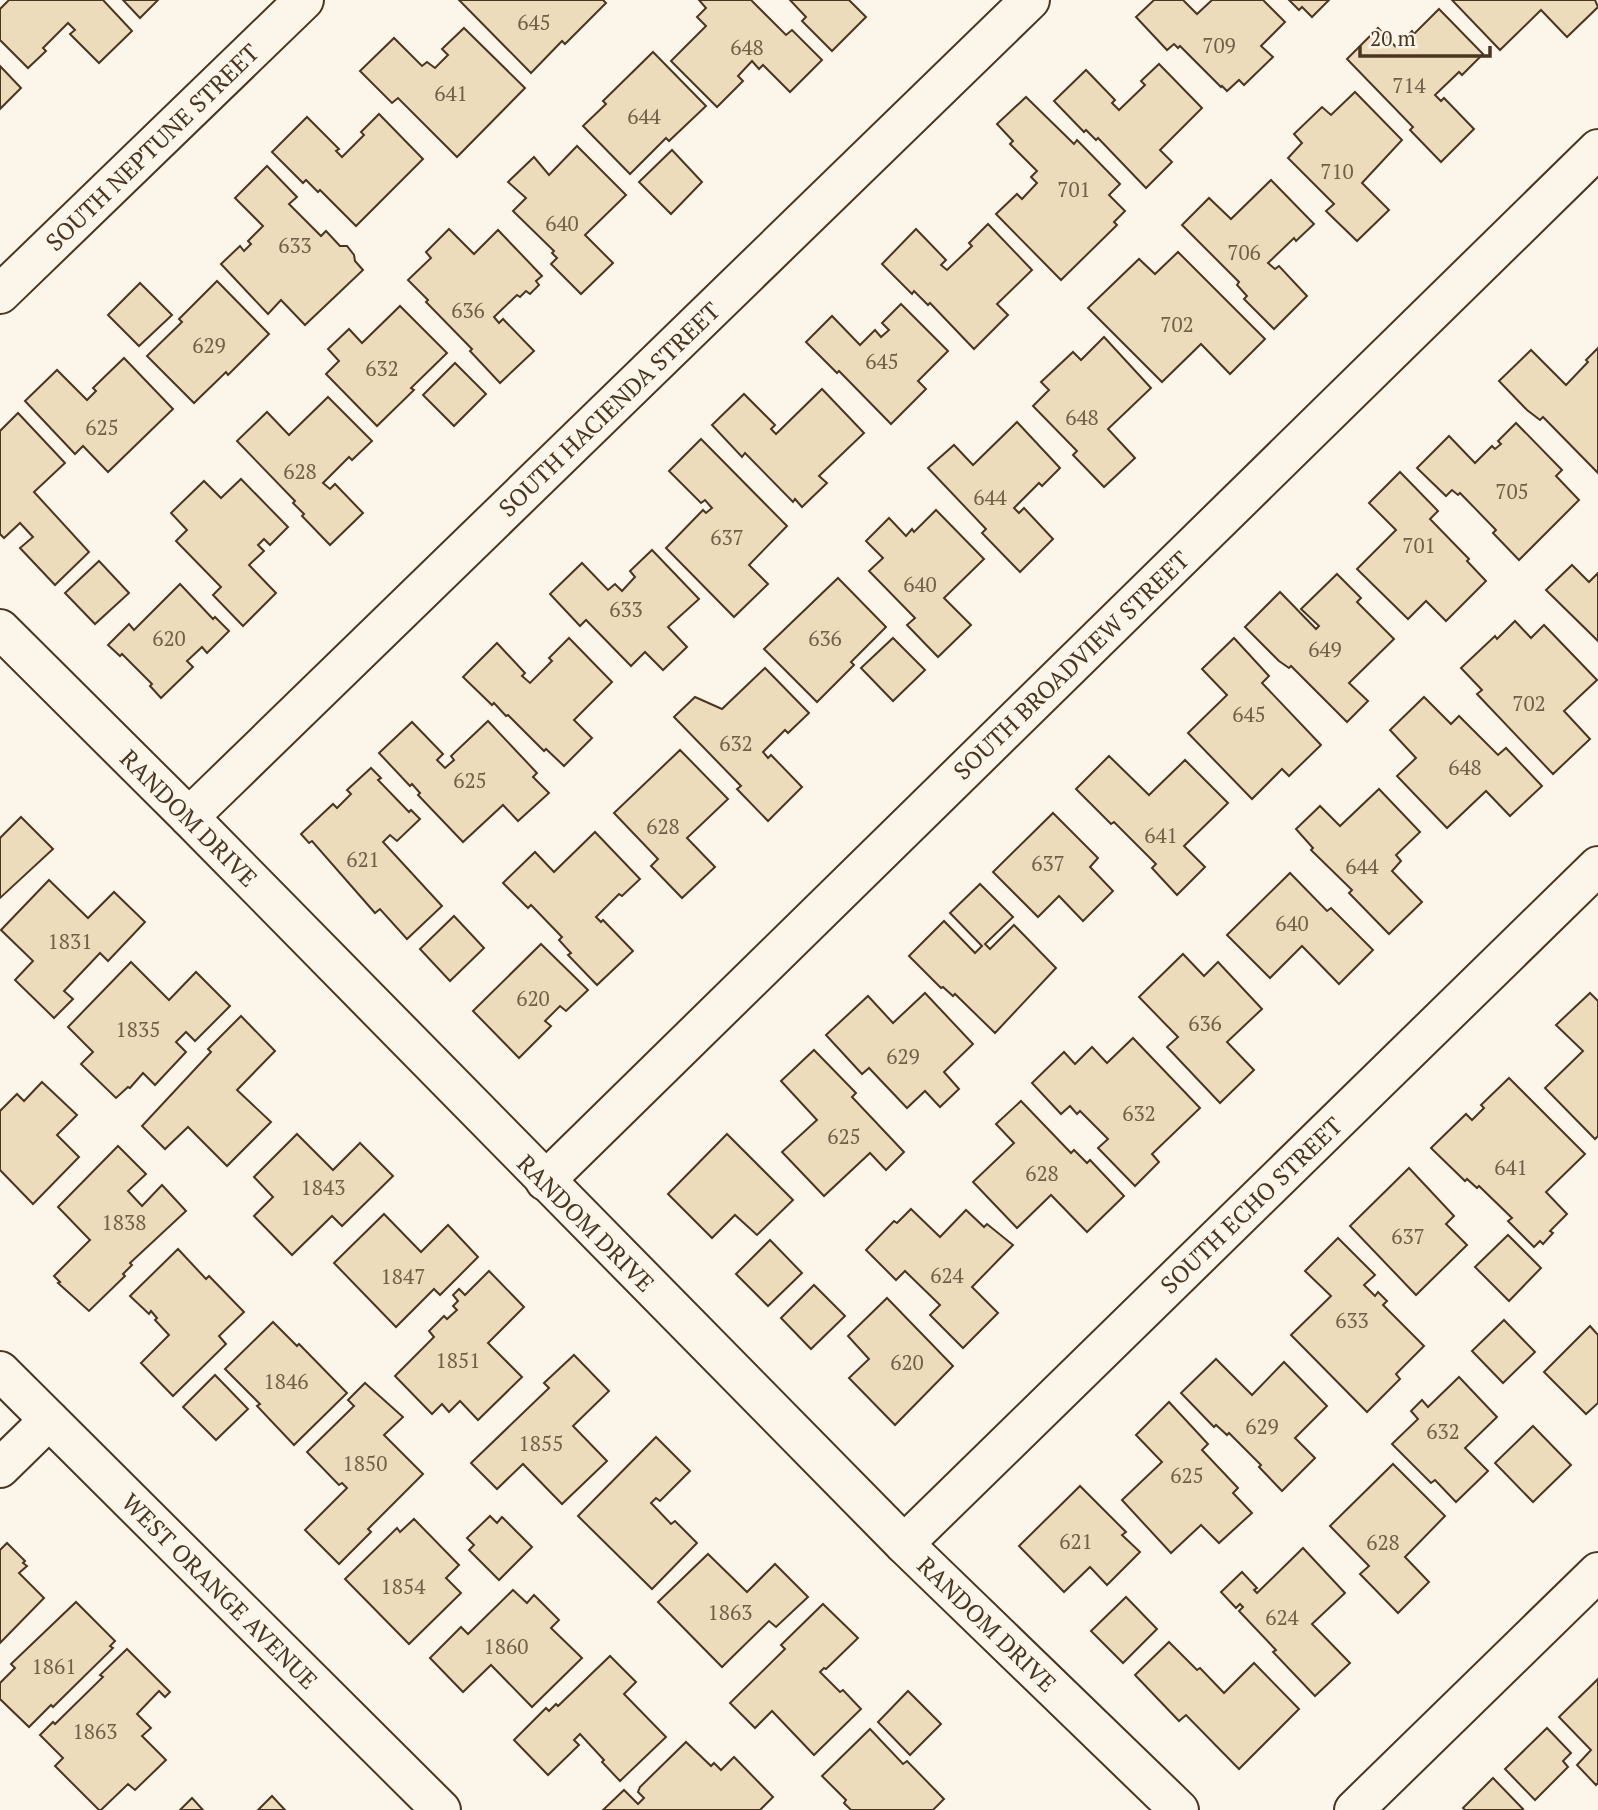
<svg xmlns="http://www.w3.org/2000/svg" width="1598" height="1810" viewBox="0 0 1598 1810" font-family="'PT Serif',serif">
  <rect width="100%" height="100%" fill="#fbf6e9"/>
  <g fill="#ecdcbc" stroke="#4a3520" stroke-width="2">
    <polygon points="9,0 103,0 132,31 99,63 70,34 75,30 68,23 43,48 46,51 28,68 0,40 0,9"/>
    <polygon points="123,0 158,0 140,18"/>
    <polygon points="459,0 603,0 606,3 565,44 562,41 531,73"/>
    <polygon points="699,0 751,0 786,35 792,30 822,60 790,92 763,65 759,69 752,61 738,76 743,81 717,107 671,61 706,26 697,17 706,8"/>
    <polygon points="790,0 849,0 866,17 832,51 802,21 806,17"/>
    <polygon points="1154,0 1183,0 1197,14 1212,0 1263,0 1285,22 1261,46 1273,57 1244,85 1239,80 1227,91 1222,86 1221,87 1180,46 1178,48 1174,44 1167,50 1136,17"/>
    <polygon points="1289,0 1329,0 1312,17 1302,7 1299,10"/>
    <polygon points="1452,0 1595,0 1598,7 1567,37 1541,10 1500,50"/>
    <polygon points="1439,9 1483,54 1462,75 1459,72 1435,95 1441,101 1444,98 1474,129 1441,162 1410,130 1413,127 1347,59 1378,28 1396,47 1412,31 1414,34"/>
    <polygon points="464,28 525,88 457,157 398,98 392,103 360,71 394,38 422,66 427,62 435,68 448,55 442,49"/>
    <polygon points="653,52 706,106 669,141 666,138 630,174 583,126 606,104 603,101"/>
    <polygon points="1159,64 1202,108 1160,150 1172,162 1146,188 1098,138 1096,140 1086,130 1084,132 1054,101 1086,70 1115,100 1112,103 1119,110 1145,85 1141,81"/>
    <polygon points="0,66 21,88 0,109"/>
    <polygon points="1355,92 1402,140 1362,183 1389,210 1357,241 1326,211 1334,204 1288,158 1302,143 1294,134 1322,107 1331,115"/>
    <polygon points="1026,97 1074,144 1077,140 1120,184 1109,195 1125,211 1114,222 1117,225 1061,280 996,214 1017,194 1022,199 1037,183 1031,177 1037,171 1010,144 1013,141 997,124"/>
    <polygon points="379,114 423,159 356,226 320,190 318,192 306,180 303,183 272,152 307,117 339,149 336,151 342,157 364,135 361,132"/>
    <polygon points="577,146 626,195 585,235 613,263 581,294 551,264 557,258 552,253 554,251 513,211 526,198 508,182 534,157 549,175"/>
    <polygon points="672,150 702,182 671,214 639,182"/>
    <polygon points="267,166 297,197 289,204 321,236 326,231 340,246 347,246 354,255 355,261 363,270 305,325 281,300 268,314 221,264 240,246 244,251 251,244 248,241 263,226 235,198"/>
    <polygon points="1271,180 1314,224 1296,241 1294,238 1268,263 1275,269 1279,266 1307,296 1274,329 1244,299 1247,296 1237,285 1239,282 1182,225 1209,198 1231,219"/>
    <polygon points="988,224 1032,270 997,304 1008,315 974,349 930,303 928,305 914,291 912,294 882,264 916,229 946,260 941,265 947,270 972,246 969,243"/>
    <polygon points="449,229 474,254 498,230 542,276 536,281 539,285 530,294 526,291 520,297 517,295 494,317 499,323 503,319 534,351 500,383 470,351 472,349 426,302 428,300 408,280 431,258 426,252"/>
    <polygon points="1178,252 1265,339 1230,374 1201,344 1162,382 1088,308 1139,259 1155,274"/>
    <polygon points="217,281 269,334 228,375 226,372 194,403 147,356 182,322 179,319"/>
    <polygon points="140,283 172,315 139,346 108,315"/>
    <polygon points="901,304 948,351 918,381 926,389 891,424 839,371 837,373 806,342 832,316 860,345 875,330 881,337 889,330 882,323"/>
    <polygon points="400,306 447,353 411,388 414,390 377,426 326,374 339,361 328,349 349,329 362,343"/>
    <polygon points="1104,337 1151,388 1108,429 1135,458 1104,487 1073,455 1077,451 1033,406 1049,390 1041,382 1073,352 1081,360"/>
    <polygon points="1598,348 1598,473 1543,417 1540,420 1527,410 1499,381 1531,350 1566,385 1588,362 1586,360"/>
    <polygon points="124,358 173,409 108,472 83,446 75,454 25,401 57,370 87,400 96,391 93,388"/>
    <polygon points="455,363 486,394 454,426 423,395"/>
    <polygon points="822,389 864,433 819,476 827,483 802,507 795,499 793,502 745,453 742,457 712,425 744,394 775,425 771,429 776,434"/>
    <polygon points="328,397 372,441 352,460 349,457 323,483 330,489 335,484 363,513 330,545 302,516 304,514 293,503 295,501 237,441 267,412 289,435"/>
    <polygon points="18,413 65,463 34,492 89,552 55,585 20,548 33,537 20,523 4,538 0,534 0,431"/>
    <polygon points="1017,422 1060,468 1042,486 1039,483 1014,508 1019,513 1024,508 1053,539 1020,572 982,533 986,529 928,468 954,445 973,465"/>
    <polygon points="1516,423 1562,470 1556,476 1579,500 1519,560 1493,533 1496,530 1460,493 1458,495 1452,490 1446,496 1417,468 1449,436 1475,463 1492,446 1495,449 1501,444 1498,441"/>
    <polygon points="701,439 787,526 749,565 768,584 734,617 666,548 703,510 706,513 712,508 705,500 701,503 669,471"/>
    <polygon points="1400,472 1438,511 1430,519 1469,559 1467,561 1486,581 1446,621 1426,601 1408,619 1357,569 1396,530 1369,503"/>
    <polygon points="241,479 288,527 270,545 264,539 258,545 264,551 249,565 276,593 243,626 213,595 221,587 176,541 187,530 171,513 204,481 221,498"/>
    <polygon points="936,510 984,559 944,598 971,625 938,657 907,625 915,618 869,571 883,558 866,541 889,518 906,536 912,529 914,532"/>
    <polygon points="652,550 699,599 668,627 687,647 663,670 645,652 631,666 586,620 580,626 550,594 582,563 608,590 615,584 622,591 635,577 630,571"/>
    <polygon points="99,561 129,593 95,624 65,593"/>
    <polygon points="1572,565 1589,582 1598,573 1598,641 1546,590"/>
    <polygon points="1337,574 1361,598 1357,602 1394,639 1349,683 1368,701 1347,722 1291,666 1289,668 1279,661 1245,627 1280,592 1316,629 1319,626 1301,609"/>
    <polygon points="838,578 886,627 851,662 854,665 817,702 764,649"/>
    <polygon points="180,584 213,619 215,617 229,631 207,653 202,647 187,661 193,667 161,698 150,686 152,684 122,654 120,656 108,645 129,624 134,630"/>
    <polygon points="1515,621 1531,638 1544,625 1597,680 1564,711 1590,739 1553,774 1477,694 1482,690 1461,668 1495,636 1497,639"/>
    <polygon points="569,638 612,682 574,720 592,738 564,766 546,749 544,751 508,715 506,716 494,703 492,705 463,677 497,643 525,673 522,676 530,683 552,661 549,658"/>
    <polygon points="893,638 925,670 893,701 861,668"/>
    <polygon points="1234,638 1269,676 1262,683 1321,745 1289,776 1282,769 1252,799 1188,733 1227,695 1202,669"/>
    <polygon points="765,668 809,713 788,733 785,730 763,752 768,758 771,755 802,787 768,821 737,789 741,786 674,717 695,697 722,709"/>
    <polygon points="1424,697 1451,724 1459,716 1498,755 1506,748 1542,786 1510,816 1486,791 1447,828 1397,776 1416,758 1390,730"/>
    <polygon points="488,721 537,773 533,777 549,793 518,821 503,805 463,842 418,795 420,793 412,784 410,786 379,753 412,722 443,754 437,760 445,768 454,760 451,756"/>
    <polygon points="680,750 728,799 687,838 715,867 682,898 651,866 658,859 614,813"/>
    <polygon points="1109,756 1149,795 1185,760 1228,803 1184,846 1205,867 1177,895 1152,868 1156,864 1114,822 1111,824 1076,789"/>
    <polygon points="371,768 381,778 378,780 409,812 411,810 420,819 397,841 390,835 383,842 442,906 407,939 380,909 375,913 312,841 309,843 301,834 333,804 337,808 351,794 347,790"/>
    <polygon points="1379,789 1420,832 1396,855 1401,861 1392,871 1422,902 1389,934 1349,893 1352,890 1311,850 1313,848 1296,829 1320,806 1340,826"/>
    <polygon points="1053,813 1098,858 1090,867 1113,891 1083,921 1059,896 1038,917 993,872"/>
    <polygon points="21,817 53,849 0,898 0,838"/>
    <polygon points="595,832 640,879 622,896 619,894 596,917 601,922 603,920 633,951 597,985 568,955 571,953 559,940 562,937 531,905 528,908 503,883 535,852 554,872"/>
    <polygon points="1290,873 1327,911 1331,908 1373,950 1339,984 1302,946 1270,978 1227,935"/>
    <polygon points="49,880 88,918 114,892 145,922 108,961 100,953 64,991 73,999 54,1018 15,980 33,961 1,930"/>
    <polygon points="980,884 1013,917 985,944 990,949 1014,925 1056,968 995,1033 955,994 953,996 943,987 941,988 909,956 944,921 975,953 982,946 950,913"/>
    <polygon points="454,916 484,948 450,981 420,949"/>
    <polygon points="541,944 588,990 566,1011 560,1006 545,1021 551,1026 519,1058 473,1011"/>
    <polygon points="1183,954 1204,976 1218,962 1262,1009 1227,1042 1254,1070 1220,1103 1167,1047 1178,1037 1139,997"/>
    <polygon points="131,962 169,1000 196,972 230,1006 195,1041 186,1032 176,1042 186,1052 155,1085 143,1073 130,1088 128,1087 116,1098 81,1064 93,1052 68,1027"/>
    <polygon points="925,993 973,1044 944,1072 959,1089 940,1107 925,1091 907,1108 869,1068 862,1074 826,1035 868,996 893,1023"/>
    <polygon points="1590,993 1598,1001 1598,1136 1595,1139 1545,1088 1583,1051 1556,1025"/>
    <polygon points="241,1016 275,1051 237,1090 271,1122 227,1166 188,1127 165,1149 142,1126 211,1052 208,1049"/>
    <polygon points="1133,1038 1200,1108 1152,1154 1159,1162 1135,1186 1098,1148 1108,1139 1080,1111 1077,1114 1070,1106 1061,1114 1032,1083 1064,1052 1075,1064 1092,1047 1107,1063"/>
    <polygon points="814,1050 856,1093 852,1097 904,1152 886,1170 870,1153 824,1196 782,1152 817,1120 781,1081"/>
    <polygon points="1509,1078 1585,1154 1546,1192 1567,1214 1550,1231 1553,1233 1543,1244 1540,1241 1534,1247 1508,1221 1512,1218 1479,1186 1477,1188 1467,1179 1465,1181 1431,1148 1466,1114 1472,1120 1484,1108 1481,1105"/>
    <polygon points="42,1082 77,1115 57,1135 79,1157 33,1204 0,1170 0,1111 17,1094 24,1101"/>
    <polygon points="1021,1101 1071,1153 1074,1150 1087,1163 1090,1160 1124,1196 1087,1232 1051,1195 1017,1228 973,1182 1014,1143 996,1124"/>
    <polygon points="297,1134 333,1170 360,1143 393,1176 342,1226 332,1216 292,1255 254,1216 273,1197 254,1177"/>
    <polygon points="727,1134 793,1200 757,1235 735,1215 712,1238 668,1194"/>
    <polygon points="118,1146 146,1174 128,1191 142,1206 162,1185 186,1211 130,1263 132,1265 123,1274 125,1276 89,1311 58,1283 60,1282 54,1276 90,1240 58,1207"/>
    <polygon points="1409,1168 1454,1216 1446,1224 1467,1245 1416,1295 1350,1226"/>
    <polygon points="911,1209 940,1237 966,1210 984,1227 987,1224 1013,1245 972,1287 998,1313 963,1348 930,1315 940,1305 905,1271 896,1280 866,1250 894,1221 897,1223"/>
    <polygon points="384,1214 421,1252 448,1225 478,1257 440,1295 434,1289 396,1327 334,1263"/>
    <polygon points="1508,1235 1541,1268 1509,1301 1475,1267"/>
    <polygon points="1338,1238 1375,1275 1364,1285 1375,1296 1378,1292 1387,1301 1383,1305 1424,1346 1396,1374 1400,1379 1367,1412 1291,1335 1331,1296 1305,1271"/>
    <polygon points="770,1240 802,1273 768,1306 736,1274"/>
    <polygon points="178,1249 206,1279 209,1276 244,1312 219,1336 226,1344 173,1396 141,1363 169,1335 155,1320 157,1318 151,1311 149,1314 130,1296"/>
    <polygon points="489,1271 524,1307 488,1343 522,1377 478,1420 460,1401 449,1412 442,1404 432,1414 395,1376 434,1337 429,1331 444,1316 447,1319 457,1310 453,1306 458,1301 453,1295 459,1289 465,1295"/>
    <polygon points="814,1285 845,1316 811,1349 781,1318"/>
    <polygon points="887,1298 953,1366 895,1425 849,1378 869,1359 848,1336"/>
    <polygon points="1504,1320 1535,1352 1503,1383 1472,1351"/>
    <polygon points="273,1322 297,1346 299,1344 347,1393 294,1445 257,1406 260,1404 225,1369"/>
    <polygon points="1590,1326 1598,1335 1598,1403 1586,1414 1544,1372"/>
    <polygon points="574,1355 609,1391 573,1426 607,1461 562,1504 523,1464 497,1489 471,1463 549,1388 544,1383"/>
    <polygon points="1216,1359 1252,1395 1284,1362 1327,1406 1295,1438 1315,1458 1282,1491 1259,1467 1261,1465 1229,1433 1227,1435 1216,1425 1214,1427 1181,1393"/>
    <polygon points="215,1375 248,1409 216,1440 183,1407"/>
    <polygon points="1459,1377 1497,1417 1465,1448 1488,1471 1456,1502 1435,1480 1431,1483 1392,1444 1418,1419 1411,1411 1422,1400 1428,1407"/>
    <polygon points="365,1383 403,1417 384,1435 423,1474 368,1529 371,1532 339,1564 305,1530 347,1488 342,1483 339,1485 307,1452 354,1406 348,1400"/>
    <polygon points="1169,1402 1208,1444 1202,1450 1238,1488 1233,1493 1252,1513 1219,1543 1201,1525 1171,1553 1122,1500 1162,1462 1136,1435"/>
    <polygon points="1533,1426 1571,1465 1533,1502 1495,1463"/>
    <polygon points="656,1437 690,1471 660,1501 656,1498 651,1503 671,1524 675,1521 697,1543 652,1589 578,1516"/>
    <polygon points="1393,1464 1445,1516 1405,1557 1429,1582 1398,1613 1360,1574 1369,1566 1330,1526"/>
    <polygon points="1080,1486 1126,1532 1122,1535 1140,1552 1107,1585 1090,1567 1064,1592 1019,1546"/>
    <polygon points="490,1516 497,1523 502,1517 532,1547 499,1580 469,1550 474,1545 467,1538"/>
    <polygon points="414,1519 459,1565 446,1578 461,1593 409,1644 345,1579 397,1528 400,1532"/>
    <polygon points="7,1543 25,1561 23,1563 27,1566 19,1573 44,1598 0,1643 0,1550"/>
    <polygon points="1303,1548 1345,1593 1312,1624 1350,1663 1315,1696 1273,1652 1276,1650 1239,1611 1243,1607 1240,1604 1236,1608 1221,1592 1242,1572 1257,1588 1254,1590 1257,1593"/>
    <polygon points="708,1554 747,1592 775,1564 808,1597 776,1627 769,1621 722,1667 658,1602"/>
    <polygon points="513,1590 527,1603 534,1595 559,1620 551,1628 582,1658 532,1707 491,1665 463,1692 430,1658 461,1627 468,1634"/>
    <polygon points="1126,1597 1157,1629 1123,1663 1091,1631"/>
    <polygon points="76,1602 115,1641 110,1646 113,1648 53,1707 51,1705 29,1727 0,1699 0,1683 15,1668 11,1664"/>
    <polygon points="823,1604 858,1638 826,1669 824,1668 820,1672 840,1692 843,1690 861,1709 814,1755 772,1711 755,1728 730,1703 785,1649 781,1645"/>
    <polygon points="1169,1642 1197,1670 1200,1668 1224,1693 1254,1663 1299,1709 1239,1769 1186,1715 1179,1721 1135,1675"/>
    <polygon points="127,1649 170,1692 165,1697 159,1691 137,1714 151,1728 142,1736 166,1760 135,1790 128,1784 101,1810 99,1810 55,1766 63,1758 40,1735 53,1722 55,1724 103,1677 100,1675"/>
    <polygon points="610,1656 636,1682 624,1694 666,1737 620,1781 602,1762 604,1760 580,1734 574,1740 579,1745 548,1775 514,1740 546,1708 549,1711 556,1704 558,1706"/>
    <polygon points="1598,1679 1598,1783 1596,1785 1577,1765 1591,1750 1559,1717"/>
    <polygon points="908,1691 941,1724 910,1755 878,1722"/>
    <polygon points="1547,1728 1571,1753 1563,1761 1568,1767 1535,1800 1505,1769"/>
    <polygon points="870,1729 903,1764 907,1761 944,1799 933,1810 851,1810 844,1803 846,1800 822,1776"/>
    <polygon points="686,1742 711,1766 714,1763 721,1770 734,1757 773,1797 760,1810 603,1810 624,1790 638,1804 644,1798 638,1792 640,1787"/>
    <polygon points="1493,1778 1523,1809 1521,1810 1465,1810 1463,1808"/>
    <polygon points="272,1796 285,1810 258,1810"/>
    <polygon points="192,1798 203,1810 180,1810"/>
  </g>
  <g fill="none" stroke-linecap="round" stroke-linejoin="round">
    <defs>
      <g id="minor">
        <polyline points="0,294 304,0"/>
        <polyline points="0,629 189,817 904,1544 1179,1810"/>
        <polyline points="189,817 1030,0"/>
        <polyline points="545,1181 1598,149"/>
        <polyline points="0,1468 49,1420"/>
        <polyline points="904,1544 1598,866"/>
      </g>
      <g id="tertiary">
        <polyline points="0,1371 441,1810"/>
        <polyline points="1354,1810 1598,1572"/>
      </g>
    </defs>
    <use href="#minor" stroke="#4a3520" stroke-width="42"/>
    <use href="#tertiary" stroke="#4a3520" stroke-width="42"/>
    <use href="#minor" stroke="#fbf6e9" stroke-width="38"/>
    <use href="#tertiary" stroke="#fbf6e9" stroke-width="38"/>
  </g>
  <g text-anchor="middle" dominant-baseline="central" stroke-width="5" stroke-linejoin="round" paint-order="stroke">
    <g font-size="21" fill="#725f47">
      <text x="534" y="22">645</text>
      <text x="1219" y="45">709</text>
      <text x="747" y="47">648</text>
      <text x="1409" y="85">714</text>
      <text x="451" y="93">641</text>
      <text x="644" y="116">644</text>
      <text x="1337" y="171">710</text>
      <text x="1074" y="189">701</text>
      <text x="562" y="223">640</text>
      <text x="295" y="245">633</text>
      <text x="1244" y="252">706</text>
      <text x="468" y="310">636</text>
      <text x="1177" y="324">702</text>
      <text x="209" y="345">629</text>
      <text x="882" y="361">645</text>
      <text x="382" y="368">632</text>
      <text x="1082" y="417">648</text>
      <text x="102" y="427">625</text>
      <text x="300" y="471">628</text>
      <text x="1512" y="491">705</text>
      <text x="990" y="497">644</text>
      <text x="727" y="537">637</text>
      <text x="1419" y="545">701</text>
      <text x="920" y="584">640</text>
      <text x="626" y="609">633</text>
      <text x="169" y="638">620</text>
      <text x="825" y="638">636</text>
      <text x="1325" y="649">649</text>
      <text x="1529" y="703">702</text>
      <text x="1249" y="714">645</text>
      <text x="736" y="743">632</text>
      <text x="1465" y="767">648</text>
      <text x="470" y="780">625</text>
      <text x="663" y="826">628</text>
      <text x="1161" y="835">641</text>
      <text x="363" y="859">621</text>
      <text x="1048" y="863">637</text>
      <text x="1362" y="866">644</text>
      <text x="1292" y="923">640</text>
      <text x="70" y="941">1831</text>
      <text x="533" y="998">620</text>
      <text x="1205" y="1023">636</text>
      <text x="138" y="1029">1835</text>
      <text x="903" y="1056">629</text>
      <text x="1139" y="1113">632</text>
      <text x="844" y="1136">625</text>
      <text x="1511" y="1167">641</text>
      <text x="1042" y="1173">628</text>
      <text x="323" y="1187">1843</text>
      <text x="124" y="1222">1838</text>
      <text x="1408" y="1236">637</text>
      <text x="947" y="1275">624</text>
      <text x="403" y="1276">1847</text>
      <text x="1352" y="1320">633</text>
      <text x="458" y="1360">1851</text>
      <text x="907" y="1362">620</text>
      <text x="286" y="1381">1846</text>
      <text x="1262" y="1426">629</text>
      <text x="1443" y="1431">632</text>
      <text x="541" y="1443">1855</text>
      <text x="365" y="1463">1850</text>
      <text x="1187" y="1475">625</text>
      <text x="1076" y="1541">621</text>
      <text x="1383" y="1542">628</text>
      <text x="403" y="1586">1854</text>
      <text x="730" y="1612">1863</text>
      <text x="1282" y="1617">624</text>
      <text x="506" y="1646">1860</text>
      <text x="54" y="1666">1861</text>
      <text x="95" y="1731">1863</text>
    </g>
    <g font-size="24" fill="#4a3520" stroke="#fbf6e9">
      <text transform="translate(152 147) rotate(-44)">SOUTH NEPTUNE STREET</text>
      <text transform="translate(609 409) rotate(-44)">SOUTH HACIENDA STREET</text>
      <text transform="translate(1071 665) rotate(-44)">SOUTH BROADVIEW STREET</text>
      <text transform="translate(189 818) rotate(45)">RANDOM DRIVE</text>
      <text transform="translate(1251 1205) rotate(-44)">SOUTH ECHO STREET</text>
      <text transform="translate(586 1223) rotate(45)">RANDOM DRIVE</text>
      <text transform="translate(220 1591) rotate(45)">WEST ORANGE AVENUE</text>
      <text transform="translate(987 1624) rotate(44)">RANDOM DRIVE</text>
    </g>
  </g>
  <path d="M1360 46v10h130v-10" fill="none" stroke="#4a3520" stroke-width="3.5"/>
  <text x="1370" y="46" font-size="21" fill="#4a3520" stroke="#fbf6e9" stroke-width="5" paint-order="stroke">20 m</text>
</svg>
